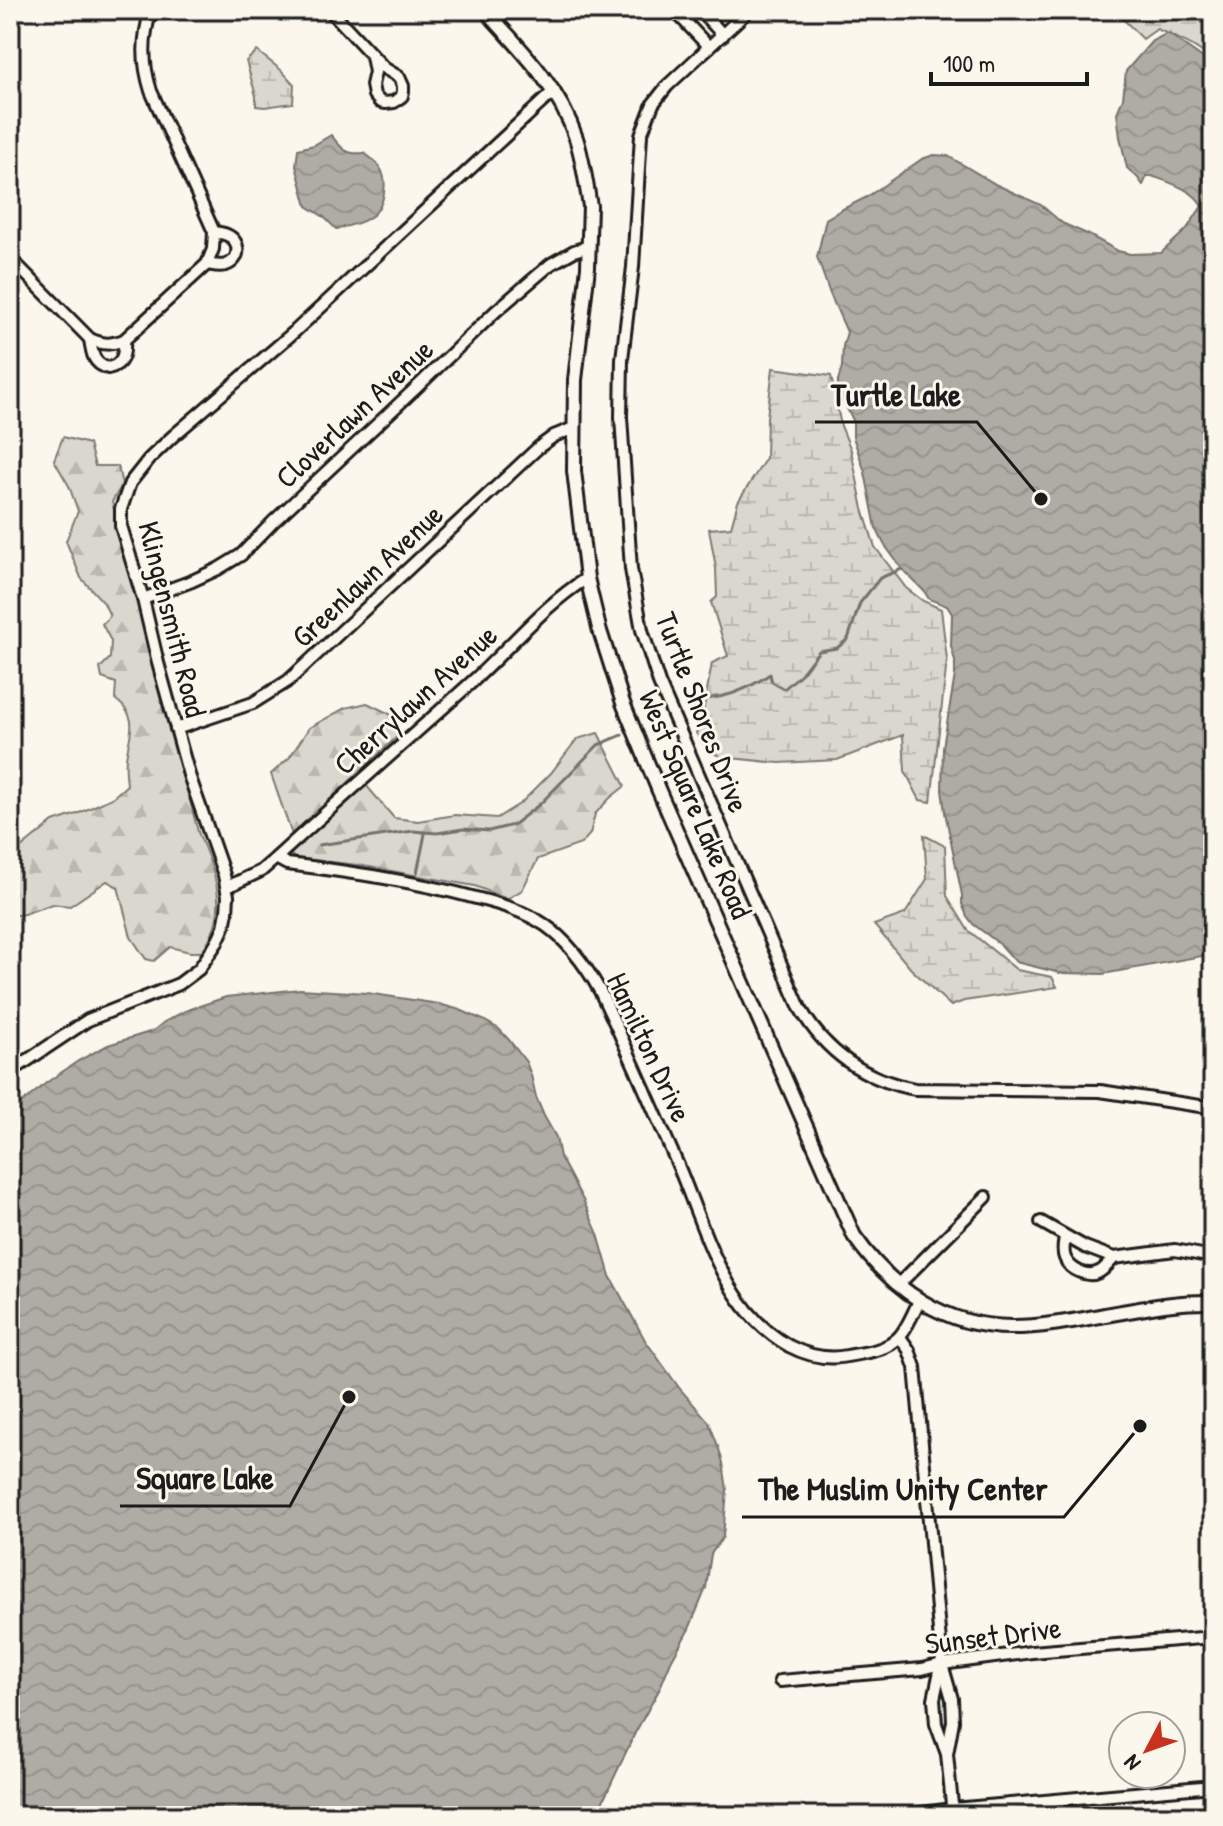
<svg xmlns="http://www.w3.org/2000/svg" width="1223" height="1826" viewBox="0 0 1223 1826" font-family="'Patrick Hand',sans-serif">
  <defs>
    <pattern id="forest-firs" width="22" height="20" patternUnits="userSpaceOnUse" patternTransform="scale(2)"><rect width="22" height="20" fill="#dad7ce"/><path d="M5 1l3.5 6h-7zM16 11l3.5 6h-7z" fill="#bab8b0"/></pattern>
    <pattern id="wetland-marsh" width="20" height="14" patternUnits="userSpaceOnUse" patternTransform="scale(2)"><rect width="20" height="14" fill="#dad7ce"/><path d="M1 5h8M5 5V1M11 12h8M15 12V8" fill="none" stroke="#bab8b0"/></pattern>
    <pattern id="water-waves" width="16" height="10" patternUnits="userSpaceOnUse" patternTransform="scale(2)"><rect width="16" height="10" fill="#afaca5"/><path d="M0 5q4-4 8 0t8 0" fill="none" stroke="#96938d"/></pattern>
  </defs>
  <rect width="100%" height="100%" fill="#fbf7ec"/>
  <filter id="ink" filterUnits="userSpaceOnUse"><feTurbulence type="fractalNoise" baseFrequency=".0125" numOctaves="2"/><feDisplacementMap in="SourceGraphic" scale="16" xChannelSelector="R" yChannelSelector="G"/><feConvolveMatrix kernelMatrix="1 2 1 2 8 2 1 2 1" color-interpolation-filters="sRGB"/></filter>
  <g filter="url(#ink)">
    <g fill="url(#forest-firs)" stroke="#7b7a75" stroke-width="2">
      <path d="M63 437 89 444 95 466H118L122 485 112 502 198 832C215 873 232 912 201 952H190L170 947 154 961 146 959 131 937 118 887 107 881 70 906 52 904 24 914 10 916V857L53 822 77 814 112 798 127 785C126 776 125 767 126 758 130 731 140 718 115 699L116 683 102 678 100 668 110 658 111 641 102 624 110 616 104 603 81 578 66 541 78 511 69 486 54 460Z"/>
      <polygon points="367,703 390,714 399,735 292,835 271,774 289,758 309,728 345,708"/>
      <polygon points="598,733 625,786 610,798 595,814 590,834 581,844 538,859 522,890 507,899 475,886 358,865 295,858 290,854 290,849 358,787 366,785 394,818 418,821 455,815 497,818 521,803 551,773 577,739"/>
    </g>
    <g fill="url(#wetland-marsh)" stroke="#7b7a75" stroke-width="2">
      <path d="M1117 10H1213V63C1201 46 1175 38 1157 29L1143 39 1116 12Z"/>
      <polygon points="257,51 281,70 294,84 293,103 265,107 256,106 256,96 246,61"/>
      <polygon points="773,368 831,376 841,426 851,450 863,509 875,547 906,588 923,601 941,609 947,660 931,802 920,800 905,771 903,735 837,760 779,763 721,757 708,750 696,733 702,718 712,663 728,656 711,602 717,597 716,568 709,529 731,527 738,502 766,458 767,417"/>
      <polygon points="924,835 945,846 947,896 968,930 1017,970 1052,977 1057,987 964,1001 951,1006 911,969 874,925 905,914 927,879"/>
    </g>
    <g fill="url(#water-waves)" stroke="#74726e" stroke-width="2">
      <path d="M1166 34H1169L1207 61 1213 76V954L1103 974 1060 973 1016 962 1001 945 973 924 967 916 962 904V895L945 812 942 790 943 747 955 675V661L951 646 952 614 947 606 929 599 924 591 902 569 884 544 876 528 865 472 853 437V420L838 391V381L842 367 843 346 847 332 830 294 817 257 826 219 841 210 867 197 922 159 934 155 948 156 997 185 1041 205 1062 223 1089 235 1118 251 1130 254 1161 253 1186 230 1202 206C1195 190 1168 182 1152 176H1147L1143 185 1137 177 1127 168 1120 137 1117 113 1123 98 1126 71 1152 41Z"/>
      <path d="M331 135C342 149 346 155 364 153 369 157 376 161 379 166 389 180 385 204 373 215 363 223 349 226 336 229L324 217 307 206 296 166 298 149 314 145Z"/>
      <polygon points="300,989 367,993 439,1004 460,1010 483,1020 499,1029 509,1040 526,1062 531,1075 536,1097 544,1116 556,1137 560,1157 584,1202 598,1234 610,1276 645,1340 680,1389 709,1422 719,1449 723,1463 727,1490 723,1537 711,1554 706,1588 689,1629 671,1661 659,1690 635,1733 596,1816 10,1816 10,1113 46,1083 78,1061 108,1045 153,1031 164,1022 185,1011 226,997"/>
    </g>
    <g fill="none" stroke-linecap="round" stroke-linejoin="round">
      <g stroke="#74726e" stroke-width="3">
        <path d="M703 699C728 698 750 688 770 674L772 682 784 689 801 674 819 651 837 648 848 639 860 603 880 578 902 569"/>
        <polyline points="319,845 413,831 437,833 463,829 489,831 513,825 540,804 598,745 622,735"/>
        <polyline points="417,873 425,834"/>
      </g>
      <defs>
        <g id="minor">
          <polyline points="330,10 384,68 399,77 403,86 403,91 402,96 394,102 385,103 380,102 374,95 372,85 375,72 372,56"/>
          <polyline points="674,10 709,47"/>
          <polyline points="700,10 723,35"/>
          <path d="M749 10 667 86 653 104 641 135 633 267 622 359 621 417 631 569 642 630 659 683 800 1008C825 1052 865 1080 915 1089L1100 1091 1213 1108"/>
          <path d="M10 254 17 265 90 339C103 345 110 345 124 340L207 264 213 249 214 232 151 91C142 62 142 39 151 10"/>
          <path d="M207 264C213 265 220 267 226 265 241 260 241 241 227 235 223 233 219 233 214 232"/>
          <path d="M90 339C92 353 93 364 108 368 123 365 125 354 124 340"/>
          <polyline points="143,599 192,581 218,569 241,555 273,522 416,388 496,311 551,264 574,251 589,246"/>
          <polyline points="176,729 253,703 288,681 539,447 554,436 574,428"/>
          <path d="M276 858 287 864C351 872 414 881 476 898 500 904 524 911 545 925 569 942 586 966 600 991 627 1048 652 1106 677 1163 705 1228 723 1309 789 1346 808 1356 826 1360 847 1356 863 1353 886 1351 898 1338 907 1329 913 1313 919 1301"/>
          <path d="M227 887 261 871 276 858C341 798 408 740 473 681 511 646 544 605 587 578"/>
          <polyline points="10,1072 88,1020 179,984 199,969 216,944 224,927 227,912 228,896 224,875 189,775 158,663 143,599 121,526 121,509 130,483 149,459 172,437 293,333 554,91"/>
          <polyline points="1041,1222 1085,1247 1114,1258 1175,1250 1213,1257"/>
          <path d="M1065 1237C1064 1244 1062 1251 1065 1258 1070 1270 1087 1278 1099 1272 1105 1269 1109 1263 1114 1258"/>
          <polyline points="898,1285 986,1197"/>
          <polyline points="900,1337 909,1350 915,1367 942,1664 952,1699 953,1721 947,1754"/>
          <polyline points="941,1666 934,1699 936,1724 947,1754 953,1815"/>
          <polyline points="780,1681 922,1669 942,1664 1032,1652 1213,1637"/>
          <polyline points="897,1816 953,1809 1213,1786"/>
        </g>
        <path id="tertiary" d="M485 10C521 49 559 87 576 138 583 159 586 184 590 206L588 267 575 380 574 471 587 578 599 628 623 703 659 791 854 1236C892 1290 945 1327 1012 1327 1050 1327 1090 1317 1128 1311 1156 1306 1184 1301 1213 1302"/>
      </defs>
      <use href="#minor" stroke="#1c1c1c" stroke-width="16"/>
      <use href="#tertiary" stroke="#1c1c1c" stroke-width="18"/>
      <use href="#minor" stroke="#fbf7ec" stroke-width="10"/>
      <use href="#tertiary" stroke="#fbf7ec" stroke-width="12"/>
    </g>
  </g>
  <g text-anchor="middle" dominant-baseline="central" stroke-width="6" stroke-linejoin="round" paint-order="stroke">
    <g font-size="30" fill="#1c1c1c" stroke="#fbf7ec">
      <text transform="translate(354 413) rotate(-43)">Cloverlawn Avenue</text>
      <text transform="translate(367 575) rotate(-43)">Greenlawn Avenue</text>
      <text transform="translate(173 619) rotate(76)">Klingensmith Road</text>
      <text transform="translate(415 699) rotate(-42)">Cherrylawn Avenue</text>
      <text transform="translate(703 712) rotate(69)">Turtle Shores Drive</text>
      <text transform="translate(696 804) rotate(67)">West Square Lake Road</text>
      <text transform="translate(650 1047) rotate(65)">Hamilton Drive</text>
      <text transform="translate(993 1635) rotate(-7)">Sunset Drive</text>
    </g>
  </g>
  <path fill="none" stroke="#1c1c1c" stroke-width="3" d="M1041 499L977 422H815M349 1397L290 1506H120M1140 1426L1064 1517H742"/>
  <g fill="#1c1c1c" stroke="#fbf7ec" stroke-width="3">
    <circle cx="1041" cy="499" r="8"/>
    <circle cx="349" cy="1397" r="8"/>
    <circle cx="1140" cy="1426" r="8"/>
  </g>
  <g font-size="32" text-anchor="middle" font-weight="bold" fill="#1c1c1c" stroke="#fbf7ec" stroke-width="6" stroke-linejoin="round" paint-order="stroke">
    <text x="896" y="406">Turtle Lake</text>
    <text x="205" y="1489">Square Lake</text>
    <text x="903" y="1500">The Muslim Unity Center</text>
  </g>
  <rect width="1223" height="1826" fill="none" stroke="#fbf7ec" stroke-width="40"/>
  <rect x="20" y="20" width="1183" height="1786" fill="none" stroke="#1c1c1c" stroke-width="3" filter="url(#ink)"/>
  <g transform="translate(1147 1750) rotate(229)"><circle r="38" fill="#fbf7ec" stroke="#a29f99" stroke-width="2"/>
  <path d="M0-6L14 30L0 20L-14 30Z" fill="#c8321e"/>
  <text y="-12" font-size="22" font-weight="bold" text-anchor="middle" fill="#1c1c1c">N</text>
  </g>
  <path d="M931 72v12h156v-12" fill="none" stroke="#1c1c1c" stroke-width="4"/>
  <text x="943" y="72" font-size="24" fill="#1c1c1c" stroke="#fbf7ec" stroke-width="6" paint-order="stroke">100 m</text>
</svg>
